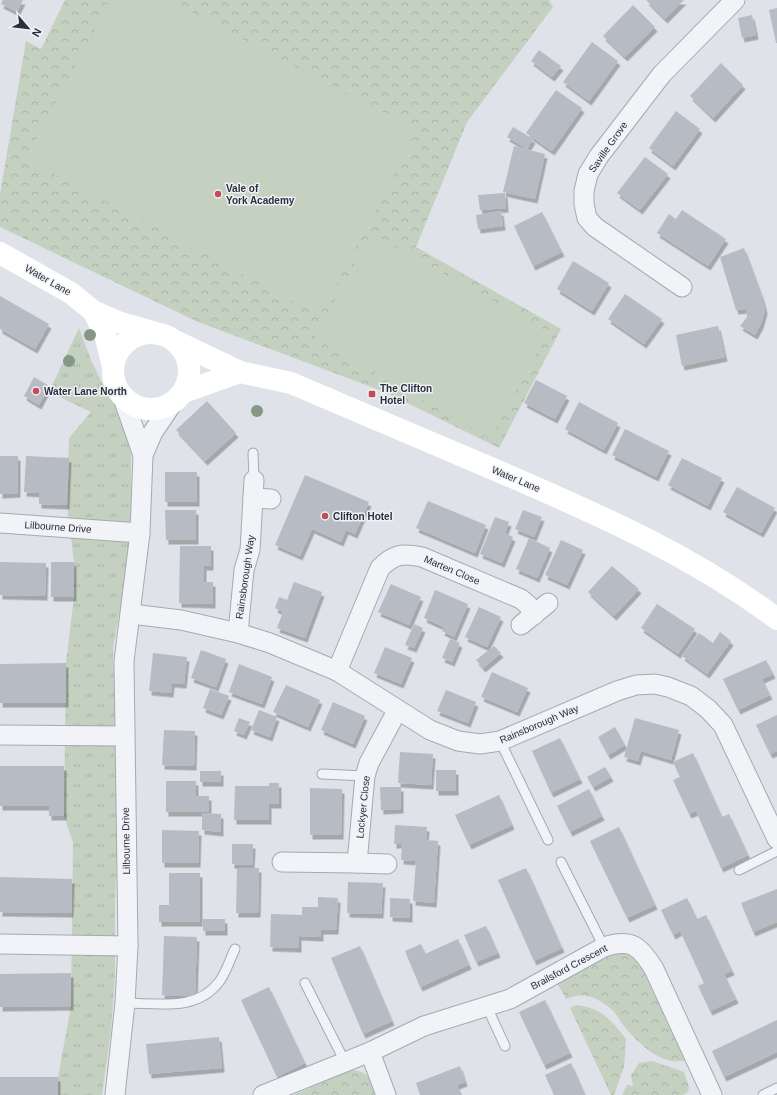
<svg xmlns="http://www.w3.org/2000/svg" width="777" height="1095" viewBox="0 0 777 1095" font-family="Arial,sans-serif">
  <defs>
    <pattern id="grass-tufts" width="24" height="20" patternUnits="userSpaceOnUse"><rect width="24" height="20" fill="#c4d1c1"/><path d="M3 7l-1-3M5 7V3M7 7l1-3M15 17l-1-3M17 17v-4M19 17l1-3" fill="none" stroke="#a8b4a7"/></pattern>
    <pattern id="forest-crowns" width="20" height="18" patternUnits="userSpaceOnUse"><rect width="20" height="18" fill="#c4d1c1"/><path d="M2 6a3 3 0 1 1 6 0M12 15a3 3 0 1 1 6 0" fill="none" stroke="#a8b4a7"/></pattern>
    <filter id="shadow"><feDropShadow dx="2.5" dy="4.5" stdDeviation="0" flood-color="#0004"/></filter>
  </defs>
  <rect width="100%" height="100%" fill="#dfe2e8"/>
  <polygon fill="url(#grass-tufts)" points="79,328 91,360 105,389 121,413 131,453 131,505 127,572 113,648 118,822 115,903 115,976 111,1030 102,1095 58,1095 58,1077 71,1006 73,842 64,816 66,663 74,597 74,562 67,505 69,438 91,412 49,392"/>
  <g fill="url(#forest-crowns)">
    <polygon points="65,0 549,0 553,7 467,122 416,247 561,329 499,448 385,392 198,322 0,227 0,194 26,41 41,49"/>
    <path d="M617 951C627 953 634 955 640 964L685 1060C663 1068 636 1041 624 1026 619 1021 617 1013 611 1009 604 1003 595 997 587 996 580 994 572 997 566 999L557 983Z"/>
    <path d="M576 1005C602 1008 611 1020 626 1039L624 1067 614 1095H611L570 1008Z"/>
    <polygon points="652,1061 684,1072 689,1087 688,1092 683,1095 622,1095 627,1085 633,1086 631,1075 639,1063"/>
    <path d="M348 1070C367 1069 371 1079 377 1095H294Z"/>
  </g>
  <g fill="#c4d1c1">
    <polygon points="110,0 169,0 417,131 320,315 26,159"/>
    <polygon points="371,233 548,332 490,438 314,338"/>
  </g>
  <g fill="#b7bbc4" filter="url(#shadow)">
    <polygon points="3,0 23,0 17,12 1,4"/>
    <polygon points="646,0 684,0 665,19"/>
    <polygon points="633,5 655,27 625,57 603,36"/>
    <polygon points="777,8 777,43 776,43 769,10"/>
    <polygon points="752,15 756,35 742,38 738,18"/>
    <polygon points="592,42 618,61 589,101 563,82"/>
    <polygon points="539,50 561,66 552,77 531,61"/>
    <polygon points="721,63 743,85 713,118 690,96"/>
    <polygon points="556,90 582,108 552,151 526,133"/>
    <polygon points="676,111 700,129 673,166 649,148"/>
    <polygon points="513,127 533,139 527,149 507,137"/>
    <polygon points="514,146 545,154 535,199 503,192"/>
    <polygon points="645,157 668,174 640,210 617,193"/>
    <polygon points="505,193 506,208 480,210 478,195"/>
    <polygon points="682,210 726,239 708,266 657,233 669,214 676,219"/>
    <polygon points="501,211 503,226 478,229 476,215"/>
    <polygon points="542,212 562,252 533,266 514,226"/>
    <polygon points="744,248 762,297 765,310 761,324 755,335 740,326 747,317 746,309 736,310 720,257"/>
    <polygon points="573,261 609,283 592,311 557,289"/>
    <polygon points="625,294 662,319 644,344 608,319"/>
    <polygon points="0,296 49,324 35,349 0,329"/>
    <polygon points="718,326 725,357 682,366 676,335"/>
    <polygon points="34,377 49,386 39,405 24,396"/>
    <polygon points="536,380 567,396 555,419 524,403"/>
    <polygon points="207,401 236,433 205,461 176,430"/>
    <polygon points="579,402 618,423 604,450 565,429"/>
    <polygon points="625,429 669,451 656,477 612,455"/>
    <polygon points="0,456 18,456 18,493 0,494"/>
    <polygon points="26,456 69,458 67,505 39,504 39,493 24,492"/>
    <polygon points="682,458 722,478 708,506 668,485"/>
    <rect x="165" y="472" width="32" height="30"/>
    <polygon points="305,475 369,502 355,534 346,530 341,542 312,529 300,556 275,545"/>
    <polygon points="737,487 775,508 761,533 723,512"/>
    <polygon points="428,501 486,525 475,553 416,528"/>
    <polygon points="165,510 196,510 196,540 166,540"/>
    <polygon points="523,510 542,517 534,537 515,529"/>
    <polygon points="495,517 509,522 505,533 513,537 502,563 480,554"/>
    <polygon points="529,538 550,548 537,578 516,569"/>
    <polygon points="561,540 583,550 567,585 545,575"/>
    <polygon points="180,546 211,546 211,566 204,566 204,582 213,582 213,604 179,603"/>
    <polygon points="0,562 46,563 45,596 0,595"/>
    <rect x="51" y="562" width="23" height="35"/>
    <polygon points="612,566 639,589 614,616 588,592"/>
    <polygon points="294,582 322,592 305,638 277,628 283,612 275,608 279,597 287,600"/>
    <polygon points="391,584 421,597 409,625 378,612"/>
    <polygon points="435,590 468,604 454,637 442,631 444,627 424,618"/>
    <polygon points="657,604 695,629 678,654 641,628"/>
    <polygon points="479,607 501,617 487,647 465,637"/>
    <polygon points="414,624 423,628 414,648 405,645"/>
    <polygon points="720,632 731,641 707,674 682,656 699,633 713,643"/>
    <polygon points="450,639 460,643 452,662 442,658"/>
    <polygon points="494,646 501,653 483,668 476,660"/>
    <polygon points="385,647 412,658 401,684 374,673"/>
    <polygon points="201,650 226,659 216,687 191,678"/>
    <polygon points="153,653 187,657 184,684 172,683 171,693 149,691"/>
    <polygon points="766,660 773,674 762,679 770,695 738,710 723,679"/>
    <polygon points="66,663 66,703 0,703 0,664"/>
    <polygon points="239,664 272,677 262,704 229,692"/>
    <polygon points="492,672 528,688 517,712 481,697"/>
    <polygon points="286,685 320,700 308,727 273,712"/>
    <polygon points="210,689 229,696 221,715 203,708"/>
    <polygon points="446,690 476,702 468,723 437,711"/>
    <polygon points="333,702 365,716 353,744 321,730"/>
    <polygon points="259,710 277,717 270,737 251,730"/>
    <polygon points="777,715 777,751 770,754 756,725"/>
    <polygon points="239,718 250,722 244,735 234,731"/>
    <polygon points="635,718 679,730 671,760 641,751 638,761 624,757"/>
    <polygon points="615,727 625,745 608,755 598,737"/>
    <polygon points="164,730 195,731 194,766 162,765"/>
    <polygon points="560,738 580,779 551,793 532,751"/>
    <polygon points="400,752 433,754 431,785 398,783"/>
    <polygon points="693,753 722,817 729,814 748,855 721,868 696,811 689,814 673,780 680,777 673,762"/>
    <polygon points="0,766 64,766 64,816 49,816 49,806 0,806"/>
    <polygon points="605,767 611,777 593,787 587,777"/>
    <rect x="436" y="770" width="20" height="21"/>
    <rect x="200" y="771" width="21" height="11"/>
    <polygon points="166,781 196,781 196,796 209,796 209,812 166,812"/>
    <polygon points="269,783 279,783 279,804 269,804 269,820 234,820 235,786 269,786"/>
    <polygon points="380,787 401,787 401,809 381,810"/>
    <polygon points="310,788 342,789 341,835 310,835"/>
    <polygon points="589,789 602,816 570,832 557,806"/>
    <polygon points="499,795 512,825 469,845 455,815"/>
    <polygon points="202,813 221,814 221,832 202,830"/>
    <polygon points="395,825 427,827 426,840 438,841 434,903 413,901 416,861 401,860 402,844 394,844"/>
    <polygon points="619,827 655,905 627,918 590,841"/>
    <polygon points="162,830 199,831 198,863 162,863"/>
    <polygon points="232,844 253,844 252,865 232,864"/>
    <polygon points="237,868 259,868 258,913 236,913"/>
    <polygon points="526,868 562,948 534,961 498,880"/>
    <polygon points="169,873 200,873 200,922 159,922 159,905 169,905"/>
    <polygon points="0,877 72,879 71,913 0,912"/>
    <polygon points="348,882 383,883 381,914 347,913"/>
    <polygon points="777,889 777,922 753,932 741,903"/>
    <polygon points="318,897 338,898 336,930 321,930 321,937 299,936 299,948 270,947 271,914 302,915 302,907 318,907"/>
    <polygon points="390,898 410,899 410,918 390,917"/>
    <polygon points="687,898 697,919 706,915 732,971 724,974 736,999 710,1011 698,986 704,983 680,931 673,935 661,910"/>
    <rect x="203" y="919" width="22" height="12"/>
    <polygon points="486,926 498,953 476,962 464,935"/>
    <polygon points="164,936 197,937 195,996 162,995"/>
    <polygon points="458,939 469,965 420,987 405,951 421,944 425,954"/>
    <polygon points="360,946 392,1021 363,1034 331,958"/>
    <polygon points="71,973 71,1006 0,1007 0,974"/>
    <polygon points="269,987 305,1063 277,1077 241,1000"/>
    <polygon points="545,1000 570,1053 544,1065 519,1012"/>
    <polygon points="777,1020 777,1052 724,1077 712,1051"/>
    <polygon points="219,1037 222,1068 149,1074 146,1044"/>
    <polygon points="571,1063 585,1095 554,1095 545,1075"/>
    <polygon points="460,1066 465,1082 457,1085 461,1095 420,1095 416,1083"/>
    <rect x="0" y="1077" width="58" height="18"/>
  </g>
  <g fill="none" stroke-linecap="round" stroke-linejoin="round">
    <defs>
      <g id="lane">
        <polyline points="253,453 254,480"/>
        <polyline points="500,741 548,840"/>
        <polyline points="322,774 365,776"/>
        <polyline points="561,862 604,947"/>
        <polyline points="739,870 777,851"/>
        <polyline points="305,983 345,1062"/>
        <path d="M125 1003C158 1003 196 1012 219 982 226 973 230 959 235 949"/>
        <polyline points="487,1007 505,1046"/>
        <polyline points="763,1095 777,1088"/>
      </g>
      <g id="street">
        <polyline points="682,287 595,227 587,218 584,204 584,191 588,174 599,156 662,74 735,0"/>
        <polyline points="143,455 153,432 172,404"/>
        <polyline points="253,498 271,499"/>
        <polyline points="0,523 140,533"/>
        <polyline points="131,614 181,620 238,633 270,643 337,671 430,730 458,741 480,744 500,741 617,691 636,685 655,684 668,687 691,696 708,709 723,725 777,839"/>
        <polyline points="521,625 548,603"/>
        <polyline points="238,633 244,570 250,550 254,480"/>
        <path d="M337 671 380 568C394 554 402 553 422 557L521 599 528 605 534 615"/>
        <polyline points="0,735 125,736"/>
        <polyline points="282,862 357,863 365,776 369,763 397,711"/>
        <polyline points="357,863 387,864"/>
        <polyline points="0,944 128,946"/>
        <polyline points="370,1052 386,1095"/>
        <polyline points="115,1095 125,1003 128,946 124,661 140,533 143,455 123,398"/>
        <path d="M263 1095 370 1052 424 1026 510 999 604 947C631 938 640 946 654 969L712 1095"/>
      </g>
    </defs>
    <use href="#lane" stroke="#a5a9b2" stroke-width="11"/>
    <use href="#street" stroke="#a5a9b2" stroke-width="21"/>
    <use href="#lane" stroke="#f2f3f6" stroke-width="9"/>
    <use href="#street" stroke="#f2f3f6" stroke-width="19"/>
    <g stroke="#fff" stroke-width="22">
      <polyline points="0,253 71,293 93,311 118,322 153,332"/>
      <polyline points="93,311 105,334 113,367"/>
      <circle cx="151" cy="371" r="38"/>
      <path d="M177 342 240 372 291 383C365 415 440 446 514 478 606 518 696 558 777 619"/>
      <polyline points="184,392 240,372"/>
    </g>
  </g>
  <g fill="#859787">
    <circle cx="90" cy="335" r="6"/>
    <circle cx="69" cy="361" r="6"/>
    <circle cx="257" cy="411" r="6"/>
  </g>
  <g fill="#c64b54" stroke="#eff1f5" stroke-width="1.5">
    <circle cx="218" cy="194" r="4"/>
    <circle cx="36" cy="391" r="4"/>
    <rect x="368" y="390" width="8" height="8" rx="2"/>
    <circle cx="325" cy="516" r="4"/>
  </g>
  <g text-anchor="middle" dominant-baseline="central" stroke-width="3" stroke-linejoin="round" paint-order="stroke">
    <g font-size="10" fill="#292f3e" stroke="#eff1f5">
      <text transform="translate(608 147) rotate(-55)">Saville Grove</text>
      <text transform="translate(48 280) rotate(30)">Water Lane</text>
      <text transform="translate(516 479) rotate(23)">Water Lane</text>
      <text transform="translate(58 527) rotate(4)">Lilbourne Drive</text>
      <text transform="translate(452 570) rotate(23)">Marten Close</text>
      <text transform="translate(245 577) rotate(-82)">Rainsborough Way</text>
      <text transform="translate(539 724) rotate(-23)">Rainsborough Way</text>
      <text transform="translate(363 807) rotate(-84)">Lockyer Close</text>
      <text transform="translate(126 841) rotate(-91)">Lilbourne Drive</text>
      <text transform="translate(569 967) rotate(-28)">Brailsford Crescent</text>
    </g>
    <g font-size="10" font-weight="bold" fill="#292f3e" stroke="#eff1f5" text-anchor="start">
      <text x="226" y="188">Vale of<tspan x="226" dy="12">York Academy</tspan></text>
      <text x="380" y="388">The Clifton<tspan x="380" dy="12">Hotel</tspan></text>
      <text x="44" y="391">Water Lane North</text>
      <text x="333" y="516">Clifton Hotel</text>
    </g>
  </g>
  <g transform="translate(28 28) rotate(118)" stroke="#eff1f5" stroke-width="3" paint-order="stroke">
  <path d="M0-3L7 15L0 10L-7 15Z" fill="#292f3e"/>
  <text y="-6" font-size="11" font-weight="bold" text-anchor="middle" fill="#292f3e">N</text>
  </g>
</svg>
